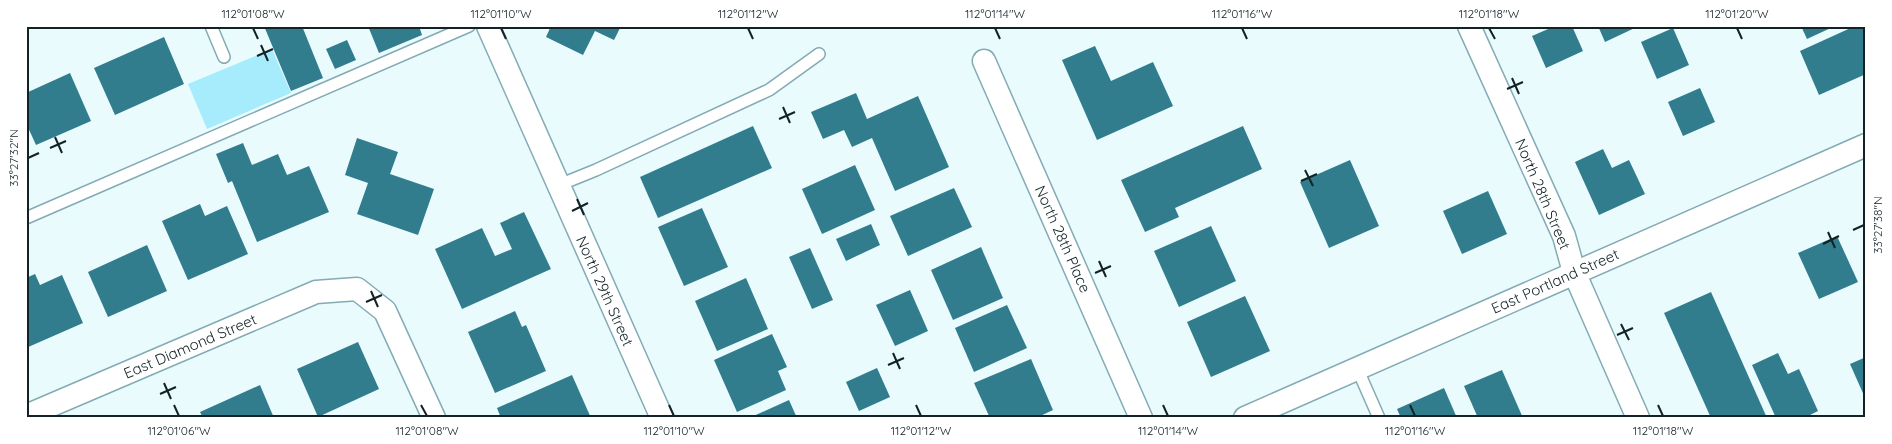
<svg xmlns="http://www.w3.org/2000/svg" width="1892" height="444" viewBox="0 0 1892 444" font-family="Quicksand,sans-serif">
  <rect width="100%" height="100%" fill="#eafbfe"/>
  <polygon fill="#a6ecfc" points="272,49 291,93 207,129 188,84"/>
  <g fill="#317d8d">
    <polygon points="264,26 302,26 323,78 291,91"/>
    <polygon points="368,26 419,26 422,35 379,53"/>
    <polygon points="551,26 621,26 614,40 595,31 583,55 546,37"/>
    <polygon points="1555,26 1572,26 1583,51 1546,68 1532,36"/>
    <polygon points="1598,26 1639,26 1605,42"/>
    <polygon points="1801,26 1835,26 1807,39"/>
    <polygon points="1855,26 1862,26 1866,35 1866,74 1819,95 1800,51"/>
    <polygon points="1673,28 1689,65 1657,79 1641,42"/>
    <polygon points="164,37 184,84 115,115 94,68"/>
    <polygon points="347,40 356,60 335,69 326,49"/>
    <polygon points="1095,46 1111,81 1153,62 1173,106 1097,140 1062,60"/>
    <polygon points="70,73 91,121 36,145 26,123 26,93"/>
    <polygon points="1700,88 1715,122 1683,136 1668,102"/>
    <polygon points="856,93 867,119 918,96 949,167 895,191 872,138 852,147 844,130 823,139 811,112"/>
    <polygon points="753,126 772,168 658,218 640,177"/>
    <polygon points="1243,126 1262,169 1175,208 1179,217 1145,232 1121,180"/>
    <polygon points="357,138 398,152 390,174 434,189 418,235 357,214 368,183 345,175"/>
    <polygon points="243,143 252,165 278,154 287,175 309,166 329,212 257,242 232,181 228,183 216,154"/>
    <polygon points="1603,149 1612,168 1629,160 1645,194 1599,215 1575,162"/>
    <polygon points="1350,160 1379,226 1329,248 1300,182"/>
    <polygon points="855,165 875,210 822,234 802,189"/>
    <polygon points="954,188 972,227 908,256 890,216"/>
    <polygon points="1488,191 1507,234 1462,254 1443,211"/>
    <polygon points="200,204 205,216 227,206 248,254 188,280 162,221"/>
    <polygon points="702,208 728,267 684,286 658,227"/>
    <polygon points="524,212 551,269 462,309 435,249 482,228 495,256 512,249 500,223"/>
    <polygon points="871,224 880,245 846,261 836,239"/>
    <polygon points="1211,226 1236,281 1179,307 1154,251"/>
    <polygon points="1837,236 1858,282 1819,299 1798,253"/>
    <polygon points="147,245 167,291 108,317 88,272"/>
    <polygon points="981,247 1003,298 953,320 931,270"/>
    <polygon points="810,248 833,300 812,309 789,257"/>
    <polygon points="35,274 40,285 62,275 83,323 26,348 26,278"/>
    <polygon points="746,278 768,329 717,351 695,301"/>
    <polygon points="910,290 928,331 895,346 876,305"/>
    <polygon points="1711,292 1767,418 1711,418 1664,313"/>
    <polygon points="1245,296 1270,351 1211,377 1187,322"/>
    <polygon points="1007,305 1027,348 974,372 955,328"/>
    <polygon points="515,311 522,327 526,325 546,371 495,393 468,332"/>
    <polygon points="772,334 787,367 778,371 786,390 737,412 714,360"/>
    <polygon points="358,342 379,389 318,417 297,369"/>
    <polygon points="1778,353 1788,374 1799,369 1818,411 1804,418 1776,418 1752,365"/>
    <polygon points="1866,357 1866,400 1850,364"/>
    <polygon points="1031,359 1053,410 1036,418 990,418 974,383"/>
    <polygon points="877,368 890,397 859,411 846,382"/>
    <polygon points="1502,370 1523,418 1478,418 1464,386"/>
    <polygon points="572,375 591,418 501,418 497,408"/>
    <polygon points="260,385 274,418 203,418 200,412"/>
    <polygon points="1444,388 1457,418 1401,418 1397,409"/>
    <polygon points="789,400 797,418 749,418"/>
  </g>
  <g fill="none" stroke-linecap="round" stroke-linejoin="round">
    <defs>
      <g id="service">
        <polyline points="211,26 224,57"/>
        <polyline points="559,185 596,170 769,90 819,54"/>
        <polyline points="26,218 469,26"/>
        <polyline points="1357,368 1379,418"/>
      </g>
      <g id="minor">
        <polyline points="488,26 662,418"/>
        <polyline points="1469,26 1564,236 1574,272 1638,418"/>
        <polyline points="984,61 1141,418"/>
        <polyline points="26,416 316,292 357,289 385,311 434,418"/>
        <polyline points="1245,418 1866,145"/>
      </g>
    </defs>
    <use href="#service" stroke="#82abb4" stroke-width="14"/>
    <use href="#minor" stroke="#82abb4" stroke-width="25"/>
    <use href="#service" stroke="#fff" stroke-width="11"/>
    <use href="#minor" stroke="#fff" stroke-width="22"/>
  </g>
  <path fill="none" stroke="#122225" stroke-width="2" d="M253 28 258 39M501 28 506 39M748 28 753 39M995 28 1000 39M1242 28 1247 39M1489 28 1495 39M1737 28 1742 39M261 45 268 61M257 56 273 49M1512 78 1519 94M1507 89 1523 82M783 107 790 123M779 119 795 112M55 137 62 153M50 148 66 141M28 158 39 153M1305 170 1313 186M1301 181 1317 174M577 199 584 215M572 211 588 203M1853 230 1864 225M1828 232 1835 248M1823 244 1839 236M1099 261 1106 277M1095 273 1111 266M371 291 378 307M366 302 382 295M1621 324 1629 340M1617 335 1633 328M893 353 900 369M888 365 904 358M164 383 171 399M160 394 176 387M174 405 179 416M421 405 427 416M669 405 674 416M916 405 921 416M1163 405 1168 416M1410 405 1415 416M1658 405 1663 416"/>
  <g text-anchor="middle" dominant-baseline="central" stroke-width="4" stroke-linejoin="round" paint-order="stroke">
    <g font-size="15" fill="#122225" stroke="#fff">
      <text transform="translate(1543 194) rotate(67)">North 28th Street</text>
      <text transform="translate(1063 239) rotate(66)">North 28th Place</text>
      <text transform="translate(1555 281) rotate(-24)">East Portland Street</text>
      <text transform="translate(605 291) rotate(66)">North 29th Street</text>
      <text transform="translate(190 346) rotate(-23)">East Diamond Street</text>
    </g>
  </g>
  <rect width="1892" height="444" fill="none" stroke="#ffffff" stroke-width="55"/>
  <rect x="28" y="28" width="1836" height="388" fill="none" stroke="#122225" stroke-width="2"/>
  <g font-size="12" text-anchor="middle" fill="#122225">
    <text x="253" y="18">112°01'08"W</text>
    <text x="501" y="18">112°01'10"W</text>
    <text x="748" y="18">112°01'12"W</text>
    <text x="995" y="18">112°01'14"W</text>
    <text x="1242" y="18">112°01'16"W</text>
    <text x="1489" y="18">112°01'18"W</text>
    <text x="1737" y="18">112°01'20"W</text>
    <text transform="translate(14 158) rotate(-90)" y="4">33°27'32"N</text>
    <text transform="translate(1878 225) rotate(-90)" y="4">33°27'38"N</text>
    <text x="179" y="435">112°01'06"W</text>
    <text x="427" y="435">112°01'08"W</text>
    <text x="674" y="435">112°01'10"W</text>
    <text x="921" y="435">112°01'12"W</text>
    <text x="1168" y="435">112°01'14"W</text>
    <text x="1415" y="435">112°01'16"W</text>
    <text x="1663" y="435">112°01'18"W</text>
  </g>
</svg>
